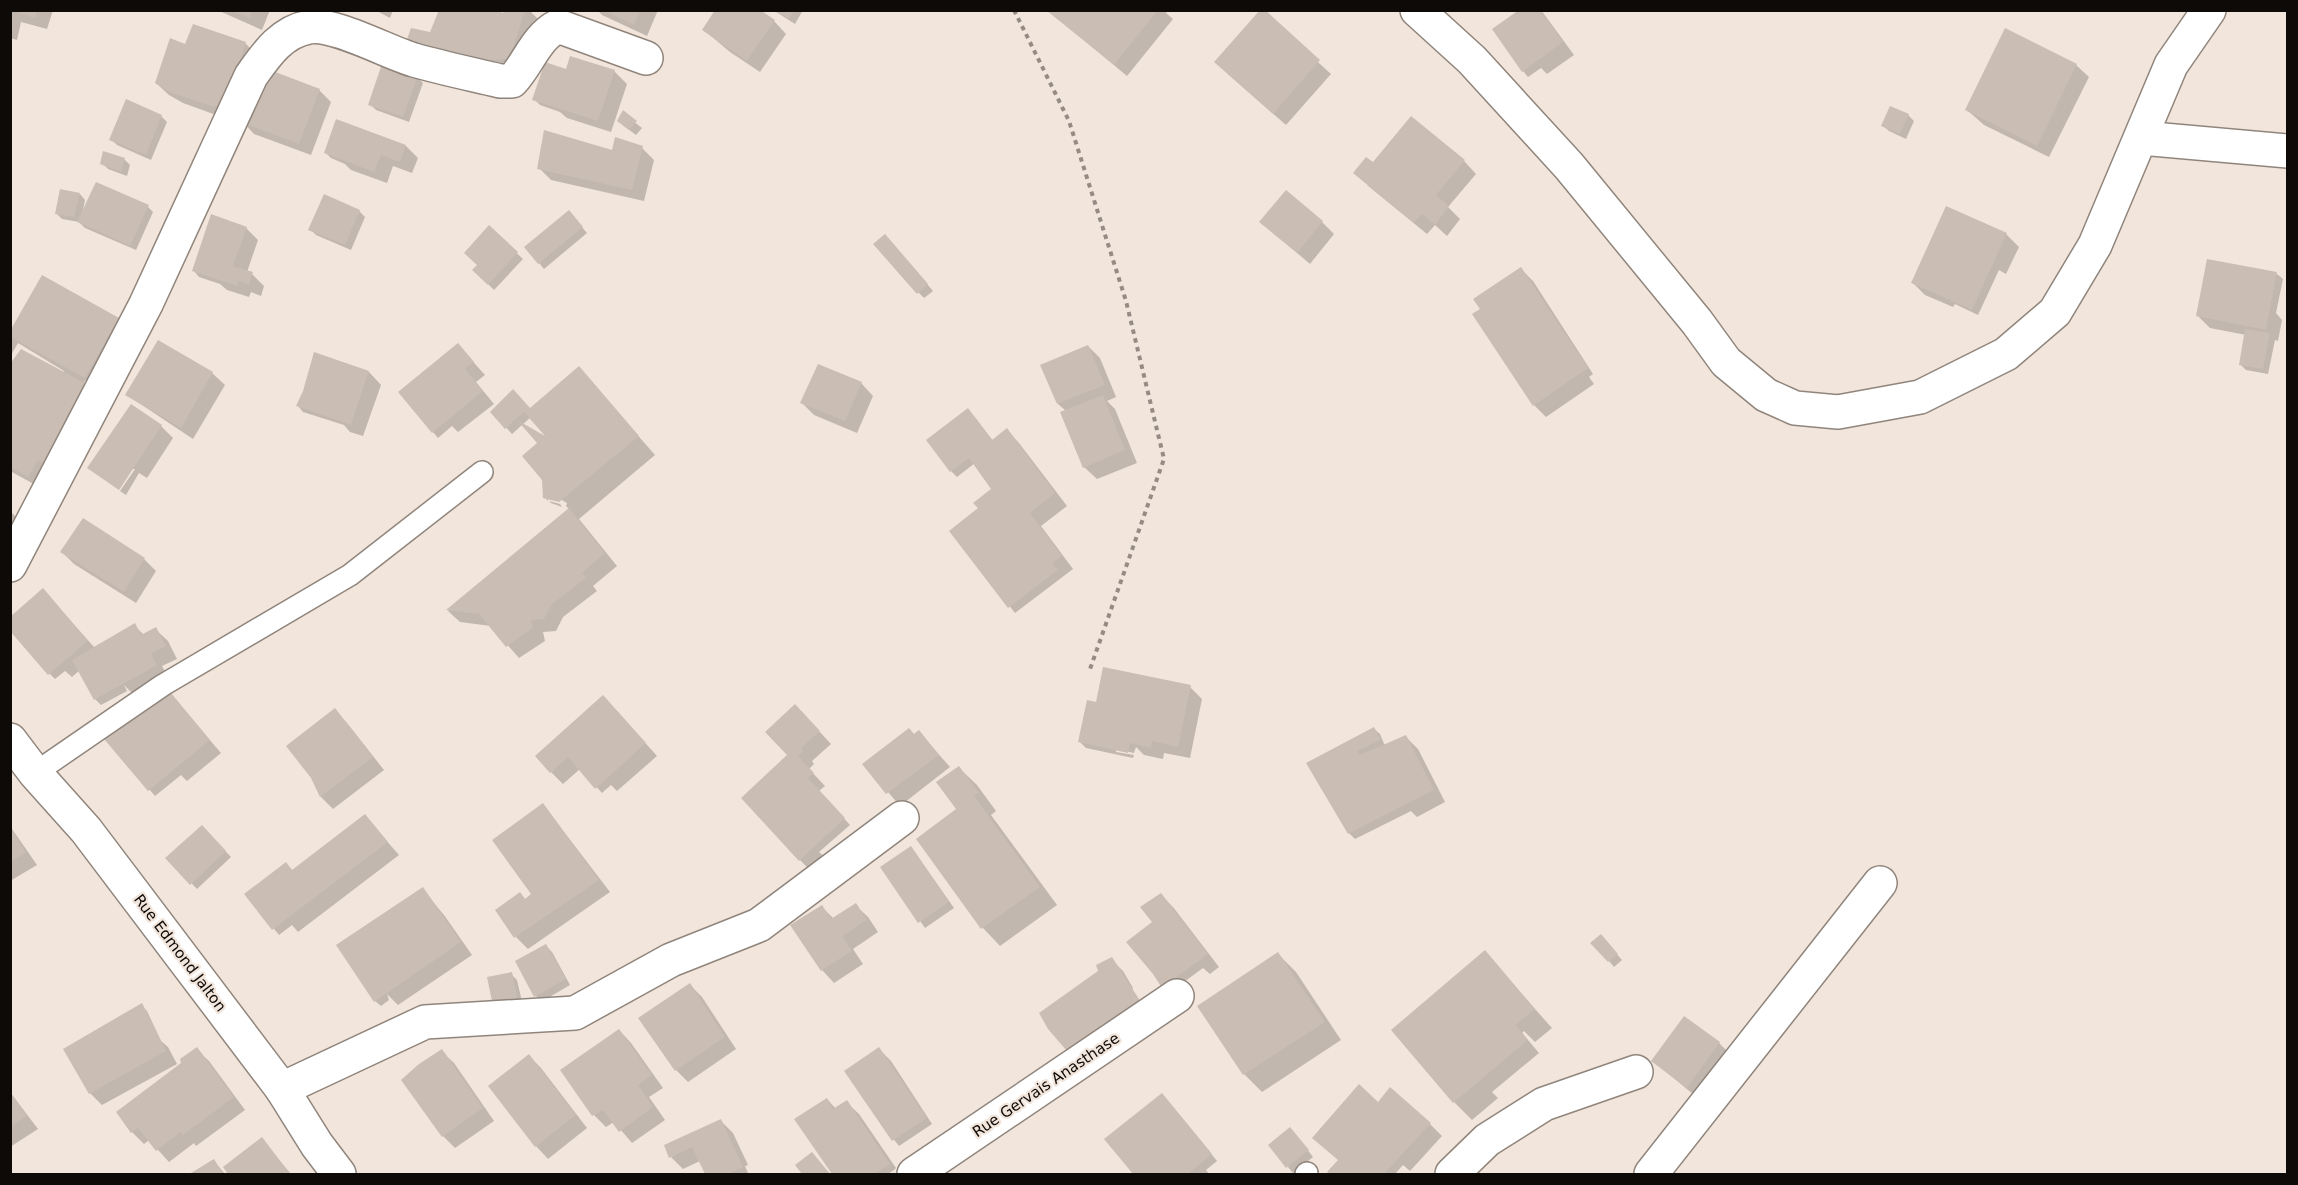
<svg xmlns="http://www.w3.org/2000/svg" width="2298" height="1185" viewBox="0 0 2298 1185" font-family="'DejaVu Sans',sans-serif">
  <rect width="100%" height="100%" fill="#f2e5db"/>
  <g fill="#0003">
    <polygon points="10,10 53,10 47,29 21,22 17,40 10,38"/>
    <polygon points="217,10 270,10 262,30"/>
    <polygon points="375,10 393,10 390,18"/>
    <polygon points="441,10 501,10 501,14 504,15 506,10 529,10 538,19 522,71 419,54 431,34"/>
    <polygon points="597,10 658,10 647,36 602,15"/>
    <polygon points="773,10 803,10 795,24"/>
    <polygon points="1048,10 1168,10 1166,13 1173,19 1127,76"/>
    <polygon points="1522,10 1541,10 1574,55 1547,74 1541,68 1528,77 1523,71"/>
    <polygon points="1262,11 1331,74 1286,125 1228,74"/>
    <polygon points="774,21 786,34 760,72 730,52 704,30"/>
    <polygon points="245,43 251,49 227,119 183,103 169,95 156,83 186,45"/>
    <polygon points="2076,65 2089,77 2049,157 1984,125 1967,110"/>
    <polygon points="566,71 614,71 627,84 611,132 567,118 560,112 540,105 534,99"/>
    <polygon points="417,77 423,83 409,122 376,110 370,104"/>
    <polygon points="319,90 331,102 311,155 254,134 242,121"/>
    <polygon points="623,113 642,128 636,135 624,126"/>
    <polygon points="1908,115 1914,121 1906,139 1889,131 1883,126"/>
    <polygon points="161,116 167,122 151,160 117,145 111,139"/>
    <polygon points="406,146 418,158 412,173 393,166 387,183 351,170 345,164 331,158 325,152"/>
    <polygon points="642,148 654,160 644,201 551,180 539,168"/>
    <polygon points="104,153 125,160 130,165 127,176 108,169 102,163"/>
    <polygon points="1464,161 1476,174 1448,207 1460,219 1447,236 1435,225 1427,234 1367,185"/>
    <polygon points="80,194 85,200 83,210 84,211 148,207 153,212 136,250 85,228 79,222 62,219 56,213"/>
    <polygon points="1947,208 2007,235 2019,247 2006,274 1999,270 1978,315 1955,304 1953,307 1925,295 1913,283"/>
    <polygon points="359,211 365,217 351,250 316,235 310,229"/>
    <polygon points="574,218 587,233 544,269 539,263"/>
    <polygon points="1261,222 1322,222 1334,234 1310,264"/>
    <polygon points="489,227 523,259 494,290 474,270 479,266"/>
    <polygon points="246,228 258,240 247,272 252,274 264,286 261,296 251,292 249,297 227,290 220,284 199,277 194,271"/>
    <polygon points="891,242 933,291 924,298 919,293"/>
    <polygon points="1521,269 1533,281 1593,374 1589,377 1594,384 1546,417 1534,405 1482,309"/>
    <polygon points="2277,274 2283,279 2276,313 2282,320 2278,341 2275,340 2268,374 2246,370 2240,364 2246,335 2210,328 2198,316"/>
    <polygon points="118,320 123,325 91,383 86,380 83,384 93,389 111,407 69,484 41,488 10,471 10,367 63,373 64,371 18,343 10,357 10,334"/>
    <polygon points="158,342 212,373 225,385 193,439 127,395"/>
    <polygon points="458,345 485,375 476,382 494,404 458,432 452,426 438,438 433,432"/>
    <polygon points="1088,346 1100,358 1116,397 1107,401 1115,409 1137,463 1097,479 1084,467 1066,411 1058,404"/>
    <polygon points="579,368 655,455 579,519 617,566 593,586 597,591 563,617 556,631 543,632 545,641 519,658 491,626 460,622 448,611 570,510 566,506 567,503 558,498 548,498 548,501 545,497 551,441 531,417 512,434 492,412 530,409"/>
    <polygon points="369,372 381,385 363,436 350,432 344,425 303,412 298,406 304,392"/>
    <polygon points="861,383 873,396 857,433 814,415 802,403"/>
    <polygon points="131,406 161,426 173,438 147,478 139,473 126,495 120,491 135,469 131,469 118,489 89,468"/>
    <polygon points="974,416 993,441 1007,430 1019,443 1067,506 1041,526 1073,569 1015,613 951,532 980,509 993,489 975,463 957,477 951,471"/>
    <polygon points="549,501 560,504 562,507 551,503"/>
    <polygon points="10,511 18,519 10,526"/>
    <polygon points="62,552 144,559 156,571 136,603 74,564"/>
    <polygon points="43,590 94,647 134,625 144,635 155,629 168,641 177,659 162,666 168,677 135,696 124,685 127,691 101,705 95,699 80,670 72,677 65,671 55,679 41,665"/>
    <polygon points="1190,687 1202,699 1190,758 1164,753 1163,759 1144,755 1136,747 1134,753 1116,749 1116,752 1134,755 1133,758 1086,748 1080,742 1097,703"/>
    <polygon points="166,689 221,753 187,781 181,775 155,796 106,739"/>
    <polygon points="615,709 657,756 617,791 611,785 602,793 580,769 563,784 551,772"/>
    <polygon points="334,710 347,723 384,770 333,809 321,797 312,778"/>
    <polygon points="807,718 831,744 812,761 814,764 809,769 825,786 819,791 850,825 819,852 826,858 812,872 800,860 789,755"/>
    <polygon points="1374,729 1380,734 1385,746 1406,737 1418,749 1445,802 1417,817 1411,811 1355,839 1349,833 1308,763"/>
    <polygon points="919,732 950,767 900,806 864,764"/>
    <polygon points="959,768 977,785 996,811 991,815 1057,905 1000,946 983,928 958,809"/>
    <polygon points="548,811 610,892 528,949 516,937 533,894"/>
    <polygon points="365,816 399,855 298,932 292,925 279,935 246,894 286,864 293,871"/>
    <polygon points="10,826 37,865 10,881"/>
    <polygon points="202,827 231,857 197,889 167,858"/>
    <polygon points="916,854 954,908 925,928 882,867"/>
    <polygon points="422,889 444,915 472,955 398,1005 387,994 389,1000 381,1006 375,1001"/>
    <polygon points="1161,895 1173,907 1219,967 1210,974 1203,968 1169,993 1154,922"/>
    <polygon points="855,905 868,917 878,932 853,949 863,964 834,983 822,970 792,926 821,906 834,919"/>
    <polygon points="1606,942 1622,960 1614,967 1609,961"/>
    <polygon points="546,946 552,952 570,985 541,1002 536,996 517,962"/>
    <polygon points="1485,953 1552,1028 1535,1042 1524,1031 1522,1033 1539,1053 1492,1092 1498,1098 1472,1120 1454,1102"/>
    <polygon points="1278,954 1296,972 1341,1040 1262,1092 1244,1074 1199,1006"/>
    <polygon points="1111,959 1123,971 1133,988 1132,989 1145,1008 1074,1056 1099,972"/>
    <polygon points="511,974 517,980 523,1006 489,978"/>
    <polygon points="690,985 702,997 736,1049 688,1082 676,1070"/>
    <polygon points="141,1005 147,1011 161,1041 168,1047 177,1064 102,1105 90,1093"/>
    <polygon points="1684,1018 1719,1043 1731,1055 1699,1099 1659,1066"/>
    <polygon points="619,1030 631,1043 663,1088 649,1097 665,1120 632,1143 614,1122 606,1127 594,1115"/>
    <polygon points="196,1049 209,1061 245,1110 196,1146 194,1143 169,1162 149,1140 144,1144 132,1132 183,1064"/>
    <polygon points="879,1049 891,1061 932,1124 899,1146 885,1128"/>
    <polygon points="441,1051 454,1063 494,1121 455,1148 443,1136 421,1107"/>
    <polygon points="529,1056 541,1068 587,1128 548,1159 536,1146 490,1086"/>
    <polygon points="10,1092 38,1129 10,1147"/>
    <polygon points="827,1099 836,1109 846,1102 859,1114 896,1168 894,1170 888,1174 834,1174 797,1119"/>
    <polygon points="1168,1101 1217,1161 1206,1170 1209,1174 1135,1174 1107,1139"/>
    <polygon points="1378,1104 1430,1124 1442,1136 1410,1171 1403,1165 1395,1174 1331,1174 1329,1172 1339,1161"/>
    <polygon points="721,1121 733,1133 748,1165 745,1166 748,1173 707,1174 700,1161 683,1169 671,1157"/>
    <polygon points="1296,1135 1313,1157 1293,1173 1288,1167"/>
    <polygon points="261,1139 291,1174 230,1174 225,1167"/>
    <polygon points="214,1161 225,1174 193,1174"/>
  </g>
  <g fill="#c9bdb4">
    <polygon points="10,10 37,10 35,18"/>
    <polygon points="230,10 253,10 250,18"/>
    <polygon points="439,10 496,10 503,13 504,10 525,10 510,59 487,60 406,42 411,28 430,32"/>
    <polygon points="603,10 641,10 634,25"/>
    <polygon points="715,10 760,10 775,20 747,61 702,30"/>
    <polygon points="774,10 794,10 789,19"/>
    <polygon points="1046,10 1158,10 1114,65"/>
    <polygon points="1260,10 1265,10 1320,60 1273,114 1214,62"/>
    <polygon points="1519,10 1540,10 1563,42 1522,72 1492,29"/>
    <polygon points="193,24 246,42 228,100 214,107 169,92 155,83 170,38 185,44"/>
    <polygon points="2005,28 2077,64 2037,146 1965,110"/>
    <polygon points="570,56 615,70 598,121 532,100 545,62 566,69"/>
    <polygon points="383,61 418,75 403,117 368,105"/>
    <polygon points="262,67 320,89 299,144 240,122"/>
    <polygon points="126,99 162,115 146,155 109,140"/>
    <polygon points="1890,106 1909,114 1900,134 1881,126"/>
    <polygon points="623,110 637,121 629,130 617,121"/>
    <polygon points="1411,116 1465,160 1436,195 1449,206 1435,225 1422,214 1414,223 1353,173 1366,157 1373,162"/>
    <polygon points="336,119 406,145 400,162 381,155 374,172 324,153"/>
    <polygon points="544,130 612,150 615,137 643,146 632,190 537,169"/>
    <polygon points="103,151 125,158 121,172 100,164"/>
    <polygon points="96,182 149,205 130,246 77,222"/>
    <polygon points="60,189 80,193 74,217 55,214"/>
    <polygon points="1286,190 1323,221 1297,253 1259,222"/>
    <polygon points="324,194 360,210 345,245 308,230"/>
    <polygon points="1946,206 2007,233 1972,310 1911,283"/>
    <polygon points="569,210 583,227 538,264 524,247"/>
    <polygon points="211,214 247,227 233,266 253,272 249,285 239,281 237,286 192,271"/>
    <polygon points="489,225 518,252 488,285 472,270 477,265 464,253"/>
    <polygon points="885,234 928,284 917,294 873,244"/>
    <polygon points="2207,259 2277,272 2266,330 2196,316"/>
    <polygon points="1521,267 1588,368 1533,406 1472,314 1480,309 1473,299"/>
    <polygon points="42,275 119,318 85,378 10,337 10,331"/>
    <polygon points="2245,329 2270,333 2263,369 2239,365"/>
    <polygon points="158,340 213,372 181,428 125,395"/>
    <polygon points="458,343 474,362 465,369 483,391 432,433 398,392"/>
    <polygon points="1088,345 1105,385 1057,404 1040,365"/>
    <polygon points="21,349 94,388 51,467 38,460 28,477 10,467 10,364"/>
    <polygon points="314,352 369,371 351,425 296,406 303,391"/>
    <polygon points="818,364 862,382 845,421 800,403"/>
    <polygon points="579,366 639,436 559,502 543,498 542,480 522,456 537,443 517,420 545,436 524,412 505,429 490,412 513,389 530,408"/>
    <polygon points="1103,395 1125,450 1083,468 1060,412"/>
    <polygon points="131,404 162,425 119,490 87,468"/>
    <polygon points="968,408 992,440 1007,428 1055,493 1030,513 1062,556 1052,563 1058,570 1008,608 949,531 978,508 973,503 991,489 969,458 950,472 926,440"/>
    <polygon points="569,508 605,553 582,573 586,578 551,605 544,619 531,620 533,628 506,647 479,614 446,610"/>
    <polygon points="83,518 145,558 124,592 60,552"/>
    <polygon points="43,588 88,641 48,675 10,631 10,617"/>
    <polygon points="135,623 141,635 156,627 166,646 151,654 157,665 94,700 72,660"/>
    <polygon points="1103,667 1191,685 1178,747 1152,741 1151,748 1130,743 1128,753 1078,742 1087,700 1096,702"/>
    <polygon points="166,687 210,740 148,791 104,739"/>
    <polygon points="603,695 646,743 595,789 568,757 550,773 535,756"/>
    <polygon points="795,704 820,731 801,748 803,751 798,756 814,773 808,778 845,818 799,861 741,798 787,755 765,732"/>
    <polygon points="335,708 373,757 320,797 311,778 286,746"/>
    <polygon points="1374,727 1381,740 1357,751 1360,755 1406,735 1434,790 1348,834 1306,763"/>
    <polygon points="909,728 914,734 919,730 939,755 886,794 862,764"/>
    <polygon points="959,766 979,793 974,796 1040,887 981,929 916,839 956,809 936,782"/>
    <polygon points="543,803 599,880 514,938 495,910 520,892 525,899 531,894 492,840"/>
    <polygon points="365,814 388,842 272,930 244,894 286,862 292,870"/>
    <polygon points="202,825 226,851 190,885 165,858"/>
    <polygon points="10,826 26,853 10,862"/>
    <polygon points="911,846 949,902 918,923 880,867"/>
    <polygon points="423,887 461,942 374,1002 336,945"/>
    <polygon points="1161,893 1208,954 1162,988 1153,974 1126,942 1152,922 1140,907"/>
    <polygon points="856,903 867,920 842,936 852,951 821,971 790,925 822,905 831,919"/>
    <polygon points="1601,934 1618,954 1608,962 1590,943"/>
    <polygon points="546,944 566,979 534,997 515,961"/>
    <polygon points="1485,950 1535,1009 1516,1025 1528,1040 1453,1103 1391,1030"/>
    <polygon points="1278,952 1325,1022 1243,1075 1197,1006"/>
    <polygon points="1112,957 1140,1001 1067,1051 1048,1029 1039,1013 1098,971 1096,965"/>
    <polygon points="512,972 518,1001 493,1006 487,977"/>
    <polygon points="690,983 725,1037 675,1071 638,1018"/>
    <polygon points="142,1003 166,1051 89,1094 63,1049"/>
    <polygon points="1684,1016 1720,1042 1687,1088 1651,1061"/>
    <polygon points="619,1029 652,1075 638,1085 653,1107 619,1132 603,1110 592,1116 560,1070"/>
    <polygon points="197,1047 234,1097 183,1135 181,1132 156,1151 138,1128 131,1133 116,1112 181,1063 180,1059"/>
    <polygon points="879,1047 927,1118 892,1141 844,1071"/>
    <polygon points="442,1049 483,1108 442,1137 401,1080 419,1064"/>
    <polygon points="529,1054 576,1115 535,1147 488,1086"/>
    <polygon points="1359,1084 1378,1102 1390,1087 1431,1123 1384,1174 1351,1173 1330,1174 1327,1172 1338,1160 1312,1138"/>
    <polygon points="10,1092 27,1116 10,1127"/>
    <polygon points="1162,1093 1212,1154 1188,1174 1133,1174 1104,1139"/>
    <polygon points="827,1098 833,1109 847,1100 890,1164 874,1174 832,1174 794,1119"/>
    <polygon points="721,1119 743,1167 728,1174 705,1174 692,1147 669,1158 664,1145"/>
    <polygon points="1290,1127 1309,1150 1286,1168 1268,1145"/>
    <polygon points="262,1137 290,1174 228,1174 223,1167"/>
    <polygon points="812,1152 830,1174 802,1174 795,1165"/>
    <polygon points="214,1159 223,1174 192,1174 191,1173"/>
  </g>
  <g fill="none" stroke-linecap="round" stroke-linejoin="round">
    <defs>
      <g id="lane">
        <polyline points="35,773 163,685 350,575 482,472"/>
        <polyline points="1306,1174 1307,1173"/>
      </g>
      <g id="street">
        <polyline points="1417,10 1472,60 1569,166 1697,322 1726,362 1766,395 1795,408 1838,412 1920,397 2006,354 2055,312 2095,245 2171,65 2209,10"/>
        <polyline points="2141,138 2288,151"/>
        <path d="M10 565 146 304 251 76C266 55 281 32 309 27 333 22 389 53 414 60 442 68 471 74 500 81H512C528 64 536 37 558 26L646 58"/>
        <polyline points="282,1089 425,1022 575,1013 671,960 759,925 902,818"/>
        <polyline points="914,1174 1177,996"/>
        <polyline points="1452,1174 1487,1140 1544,1104 1636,1072"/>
        <polyline points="1651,1174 1880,883"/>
      </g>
      <polyline id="secondary" points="10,740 35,773 86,830 282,1089 317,1145 339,1174"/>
    </defs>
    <use href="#lane" stroke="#90857c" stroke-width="24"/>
    <use href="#street" stroke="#90857c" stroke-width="36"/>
    <use href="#secondary" stroke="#90857c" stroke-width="36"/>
    <polyline stroke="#958b85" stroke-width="4" stroke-dasharray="4.5 4.5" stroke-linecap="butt" points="1014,10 1069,121 1126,301 1164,459 1089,672"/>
    <use href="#lane" stroke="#fff" stroke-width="21"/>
    <use href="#street" stroke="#fff" stroke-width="33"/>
    <use href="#secondary" stroke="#fff" stroke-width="33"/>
  </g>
  <g text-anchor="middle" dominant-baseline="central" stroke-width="4.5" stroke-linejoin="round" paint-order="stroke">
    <g font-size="15" fill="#0e0a08" stroke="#f2e5db">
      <text transform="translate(180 953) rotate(53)">Rue Edmond Jalton</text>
      <text transform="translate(1046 1085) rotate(-34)">Rue Gervais Anasthase</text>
    </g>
  </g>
  <rect width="2298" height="1185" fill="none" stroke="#0e0a08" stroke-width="24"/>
</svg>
